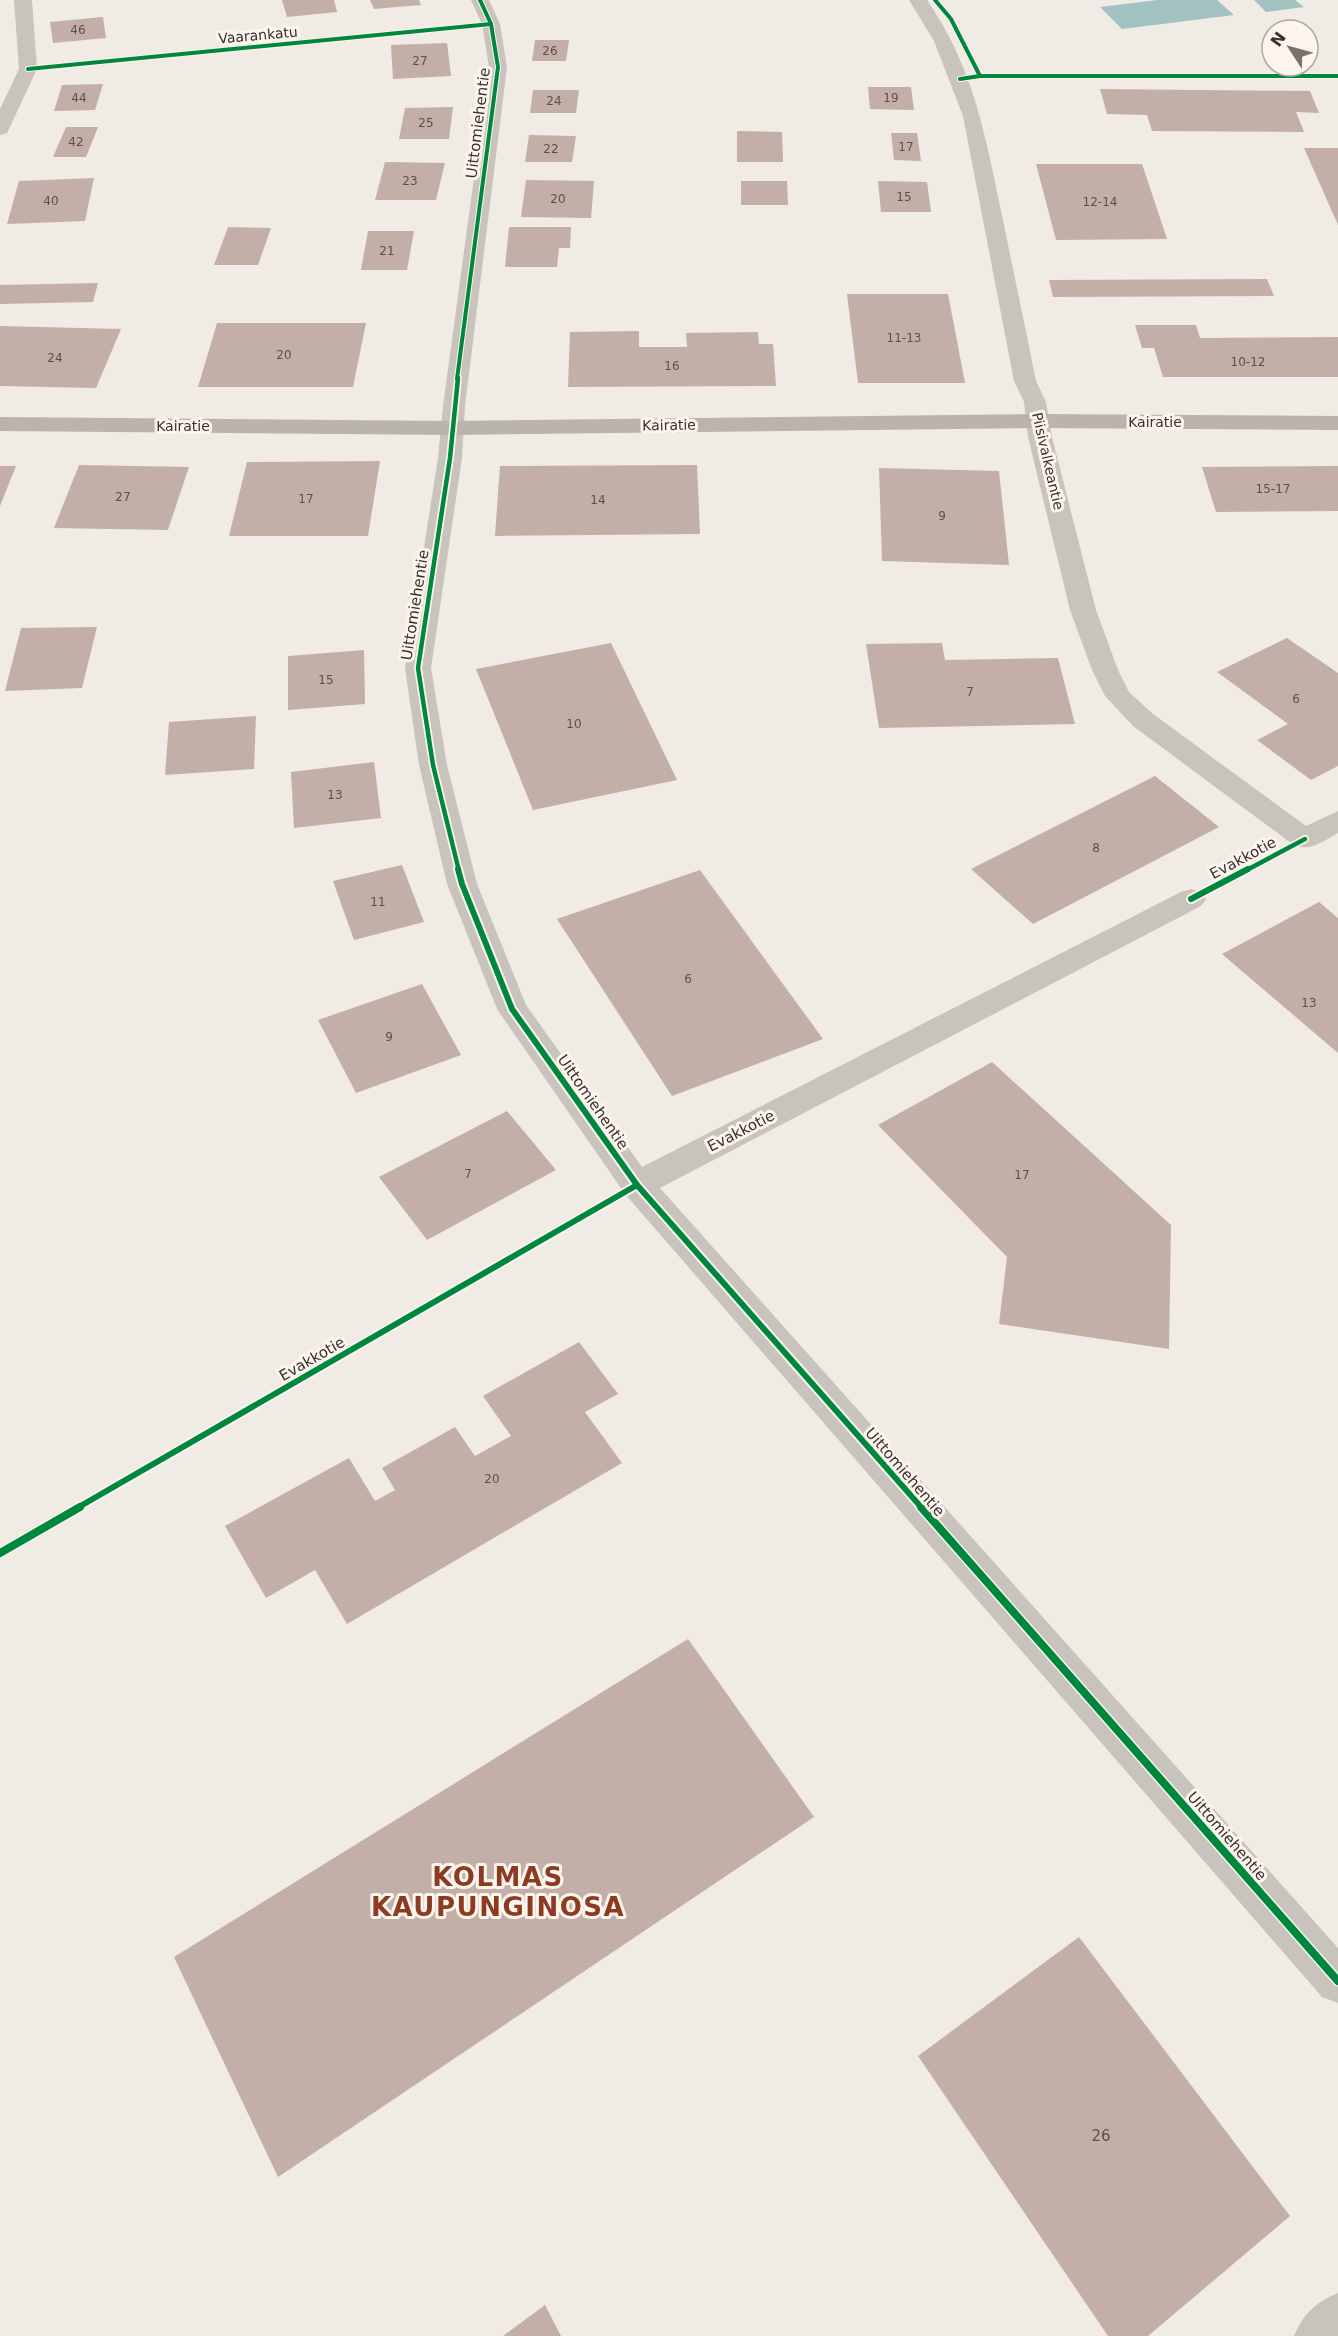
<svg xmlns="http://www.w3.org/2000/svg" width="1338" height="2336" viewBox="0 0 1338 2336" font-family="'DejaVu Sans',sans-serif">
  <rect width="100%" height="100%" fill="#f0ebe5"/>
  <g fill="#a1c2c1">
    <polygon points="1158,0 1217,0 1234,15 1122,29 1100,7"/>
    <polygon points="1254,0 1295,0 1304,7 1266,12"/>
  </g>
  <g fill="#c3afa7">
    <polygon points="282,0 334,0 337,12 287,17"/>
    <polygon points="370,0 419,0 421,5 374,9"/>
    <polygon points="103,17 106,38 53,43 50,22"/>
    <polygon points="535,40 569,40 566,61 532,61"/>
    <polygon points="447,43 451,76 393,79 391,45"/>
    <polygon points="103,84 95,110 54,111 62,85"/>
    <polygon points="868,87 911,87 914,110 870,109"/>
    <polygon points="1100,89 1310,91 1319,113 1296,112 1304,132 1152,131 1147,115 1107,114"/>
    <polygon points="533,90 579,90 576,113 530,113"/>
    <polygon points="453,107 449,139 399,139 405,108"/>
    <polygon points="66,127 98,127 86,157 53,157"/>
    <polygon points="737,131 782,132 783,162 737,162"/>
    <polygon points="891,133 917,133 921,161 894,160"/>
    <polygon points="529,135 576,136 572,162 525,162"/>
    <polygon points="1304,148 1338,148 1338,225"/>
    <polygon points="385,162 445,163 436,200 375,200"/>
    <polygon points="1036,164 1142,164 1167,239 1056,240"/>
    <polygon points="94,178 85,221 7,224 19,181"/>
    <polygon points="526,180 594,181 591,218 521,217"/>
    <polygon points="741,181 787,181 788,205 741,205"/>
    <polygon points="878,181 927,182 931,212 881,212"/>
    <polygon points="228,227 271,228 258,265 214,265"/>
    <polygon points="509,227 571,227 570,248 559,248 557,267 505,267"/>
    <polygon points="368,231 414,231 407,270 361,270"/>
    <polygon points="1267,279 1274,296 1053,297 1049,280"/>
    <polygon points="98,283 93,302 0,304 0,285"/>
    <polygon points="847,294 948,294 965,383 858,383"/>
    <polygon points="217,323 366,323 353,387 198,387"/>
    <polygon points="1135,325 1196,325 1200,338 1338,337 1338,377 1163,377 1154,348 1142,348"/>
    <polygon points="0,326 121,329 96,388 0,386"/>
    <polygon points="639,331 639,347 687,347 686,333 758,332 759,344 773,344 776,386 568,387 570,332"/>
    <polygon points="380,461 368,536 229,536 247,462"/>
    <polygon points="79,465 189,467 168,530 54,528"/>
    <polygon points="697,465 700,534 495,536 500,466"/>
    <polygon points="0,466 16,466 0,506"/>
    <polygon points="1338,466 1338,511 1216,512 1202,467"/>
    <polygon points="879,468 999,471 1009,565 882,561"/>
    <polygon points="97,627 82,688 5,691 21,628"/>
    <polygon points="1287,638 1338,673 1338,766 1311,780 1257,740 1288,724 1217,672"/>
    <polygon points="611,643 677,780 533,810 476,669"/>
    <polygon points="942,643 945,660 1058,658 1075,724 879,728 866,644"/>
    <polygon points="364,650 365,704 288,710 288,656"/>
    <polygon points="256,716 254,769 165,775 169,722"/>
    <polygon points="374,762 381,818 294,828 291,772"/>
    <polygon points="1155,776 1219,827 1033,924 971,869"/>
    <polygon points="402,865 424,922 354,940 333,881"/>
    <polygon points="700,870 823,1039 672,1096 557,919"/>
    <polygon points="1319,902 1338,918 1338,1053 1222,954"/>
    <polygon points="422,984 461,1055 356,1093 318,1020"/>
    <polygon points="992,1062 1171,1225 1169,1349 999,1324 1007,1257 878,1125"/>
    <polygon points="507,1111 556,1170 427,1240 379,1177"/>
    <polygon points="579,1342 618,1394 585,1412 622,1463 347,1624 315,1570 266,1598 225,1526 349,1458 375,1501 395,1490 382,1468 455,1427 475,1456 511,1436 483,1396"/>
    <polygon points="688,1639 814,1817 278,2177 174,1957"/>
    <polygon points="1079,1937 1290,2216 1148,2336 1108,2336 918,2056"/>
    <polygon points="545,2305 561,2336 503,2336"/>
  </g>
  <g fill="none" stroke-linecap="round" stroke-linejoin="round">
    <g fill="#c9c3be" fill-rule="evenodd">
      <polygon points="14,0 32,0 37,69 9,129 7,133 0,135 0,109 19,69"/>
      <polygon points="471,0 489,0 500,24 507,67 465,406 462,458 431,668 447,765 477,884 526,1005 642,1167 1181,892 1191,889 1201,892 1206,899 1201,906 660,1188 1338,1948 1338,2003 1322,1997 625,1194 497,1009 447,884 419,765 405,668 438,458 443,406 489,67 482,24"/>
      <path d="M909 0H927C974 68 985 135 1002 215 1013 270 1025 326 1036 381L1046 402 1052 437 1096 610 1118 670 1129 692 1153 714 1306 826 1338 811V833C1323 841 1312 851 1295 846L1133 726 1105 696 1092 670 1070 610 1028 437 1024 402 1014 381 963 116 934 41Z"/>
      <path d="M1338 2293V2336H1294C1303 2314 1316 2302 1338 2293Z"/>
    </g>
    <polygon fill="#bab3ae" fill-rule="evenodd" points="1037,414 1338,416 1338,430 1037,428 452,435 0,431 0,417 452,421"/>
    <defs>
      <g id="cycleway-far3">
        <polyline points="935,0 951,19 980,76 960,79"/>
        <polyline points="28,69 491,24"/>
        <polyline points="980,76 1338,76"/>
        <polyline points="457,379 498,67 491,24 480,0"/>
      </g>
      <g id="cycleway-far2">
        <polyline points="458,378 450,458 418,668 433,765 459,871"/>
        <polyline points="1245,871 1305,839"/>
      </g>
      <g id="cycleway-far1">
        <polyline points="458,869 462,884 512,1009 637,1185 922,1508"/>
        <polyline points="1191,899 1248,869"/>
        <polyline points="77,1508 637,1185"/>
      </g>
      <g id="cycleway">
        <polyline points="921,1507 1338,1981"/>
        <polyline points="0,1553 80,1507"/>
      </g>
    </defs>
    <use href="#cycleway-far3" stroke="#fbf5ee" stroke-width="6"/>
    <use href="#cycleway-far2" stroke="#fbf5ee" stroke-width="8"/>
    <use href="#cycleway-far1" stroke="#fbf5ee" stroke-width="10"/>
    <use href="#cycleway" stroke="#fbf5ee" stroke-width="11"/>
    <use href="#cycleway-far3" stroke="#00873e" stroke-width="4"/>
    <use href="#cycleway-far2" stroke="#00873e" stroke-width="4.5"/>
    <use href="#cycleway-far1" stroke="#00873e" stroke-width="6"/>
    <use href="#cycleway" stroke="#00873e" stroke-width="8"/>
  </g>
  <g text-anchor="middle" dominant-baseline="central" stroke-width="6" stroke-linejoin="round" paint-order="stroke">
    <g font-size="12" fill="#5d504a">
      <text x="78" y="30">46</text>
      <text x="550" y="51">26</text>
      <text x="420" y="61">27</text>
      <text x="79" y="98">44</text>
      <text x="891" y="98">19</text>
      <text x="554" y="101">24</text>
      <text x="426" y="123">25</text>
      <text x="76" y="142">42</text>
      <text x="906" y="147">17</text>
      <text x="551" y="149">22</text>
      <text x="410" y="181">23</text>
      <text x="904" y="197">15</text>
      <text x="558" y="199">20</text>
      <text x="51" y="201">40</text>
      <text x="1100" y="202">12-14</text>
      <text x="387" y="251">21</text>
      <text x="904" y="338">11-13</text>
      <text x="284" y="355">20</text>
      <text x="55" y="358">24</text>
      <text x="1248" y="362">10-12</text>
      <text x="672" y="366">16</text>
      <text x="1273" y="489">15-17</text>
      <text x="123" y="497">27</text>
      <text x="306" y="499">17</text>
      <text x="598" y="500">14</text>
      <text x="942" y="516">9</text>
      <text x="326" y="680">15</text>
      <text x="970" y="692">7</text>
      <text x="1296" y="699">6</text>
      <text x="574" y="724">10</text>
      <text x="335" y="795">13</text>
      <text x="1096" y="848">8</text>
      <text x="378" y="902">11</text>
      <text x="688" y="979">6</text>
      <text x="1309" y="1003">13</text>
      <text x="389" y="1037">9</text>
      <text x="468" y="1174">7</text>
      <text x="1022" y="1175">17</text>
      <text x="492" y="1479">20</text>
    </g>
    <g font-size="14" fill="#3b302b" stroke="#fbf5ee">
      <text transform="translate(258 35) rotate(-5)">Vaarankatu</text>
      <text x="1155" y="422">Kairatie</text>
      <text transform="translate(669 425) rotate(-1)">Kairatie</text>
      <text x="183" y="426">Kairatie</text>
      <text transform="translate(1048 461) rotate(77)">Piisivalkeantie</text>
    </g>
    <g font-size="15" fill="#3b302b" stroke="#fbf5ee">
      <text transform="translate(478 123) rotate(-83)">Uittomiehentie</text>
      <text transform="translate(415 605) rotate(-81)">Uittomiehentie</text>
      <text transform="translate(1243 858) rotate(-28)">Evakkotie</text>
      <text transform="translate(593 1102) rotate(55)">Uittomiehentie</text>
      <text transform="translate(741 1131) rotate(-27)">Evakkotie</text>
      <text transform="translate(312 1359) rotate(-30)">Evakkotie</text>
      <text transform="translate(905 1472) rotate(49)">Uittomiehentie</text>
      <text transform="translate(1227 1836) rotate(49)">Uittomiehentie</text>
    </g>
    <g font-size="15" fill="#5d504a">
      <text x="1101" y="2136">26</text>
    </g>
    <g font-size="26" font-weight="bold" letter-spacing="1.5" fill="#8c3b22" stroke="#fbf5ee">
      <text x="498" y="1877">KOLMAS<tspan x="498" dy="30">KAUPUNGINOSA</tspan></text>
    </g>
  </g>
  <g transform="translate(1290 48) rotate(306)"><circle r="28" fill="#fbf5ee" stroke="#aea6a0" stroke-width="1.5"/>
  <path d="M0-4.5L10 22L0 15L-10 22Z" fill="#7a716c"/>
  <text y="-9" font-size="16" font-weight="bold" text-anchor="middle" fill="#3b302b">N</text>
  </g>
</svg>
